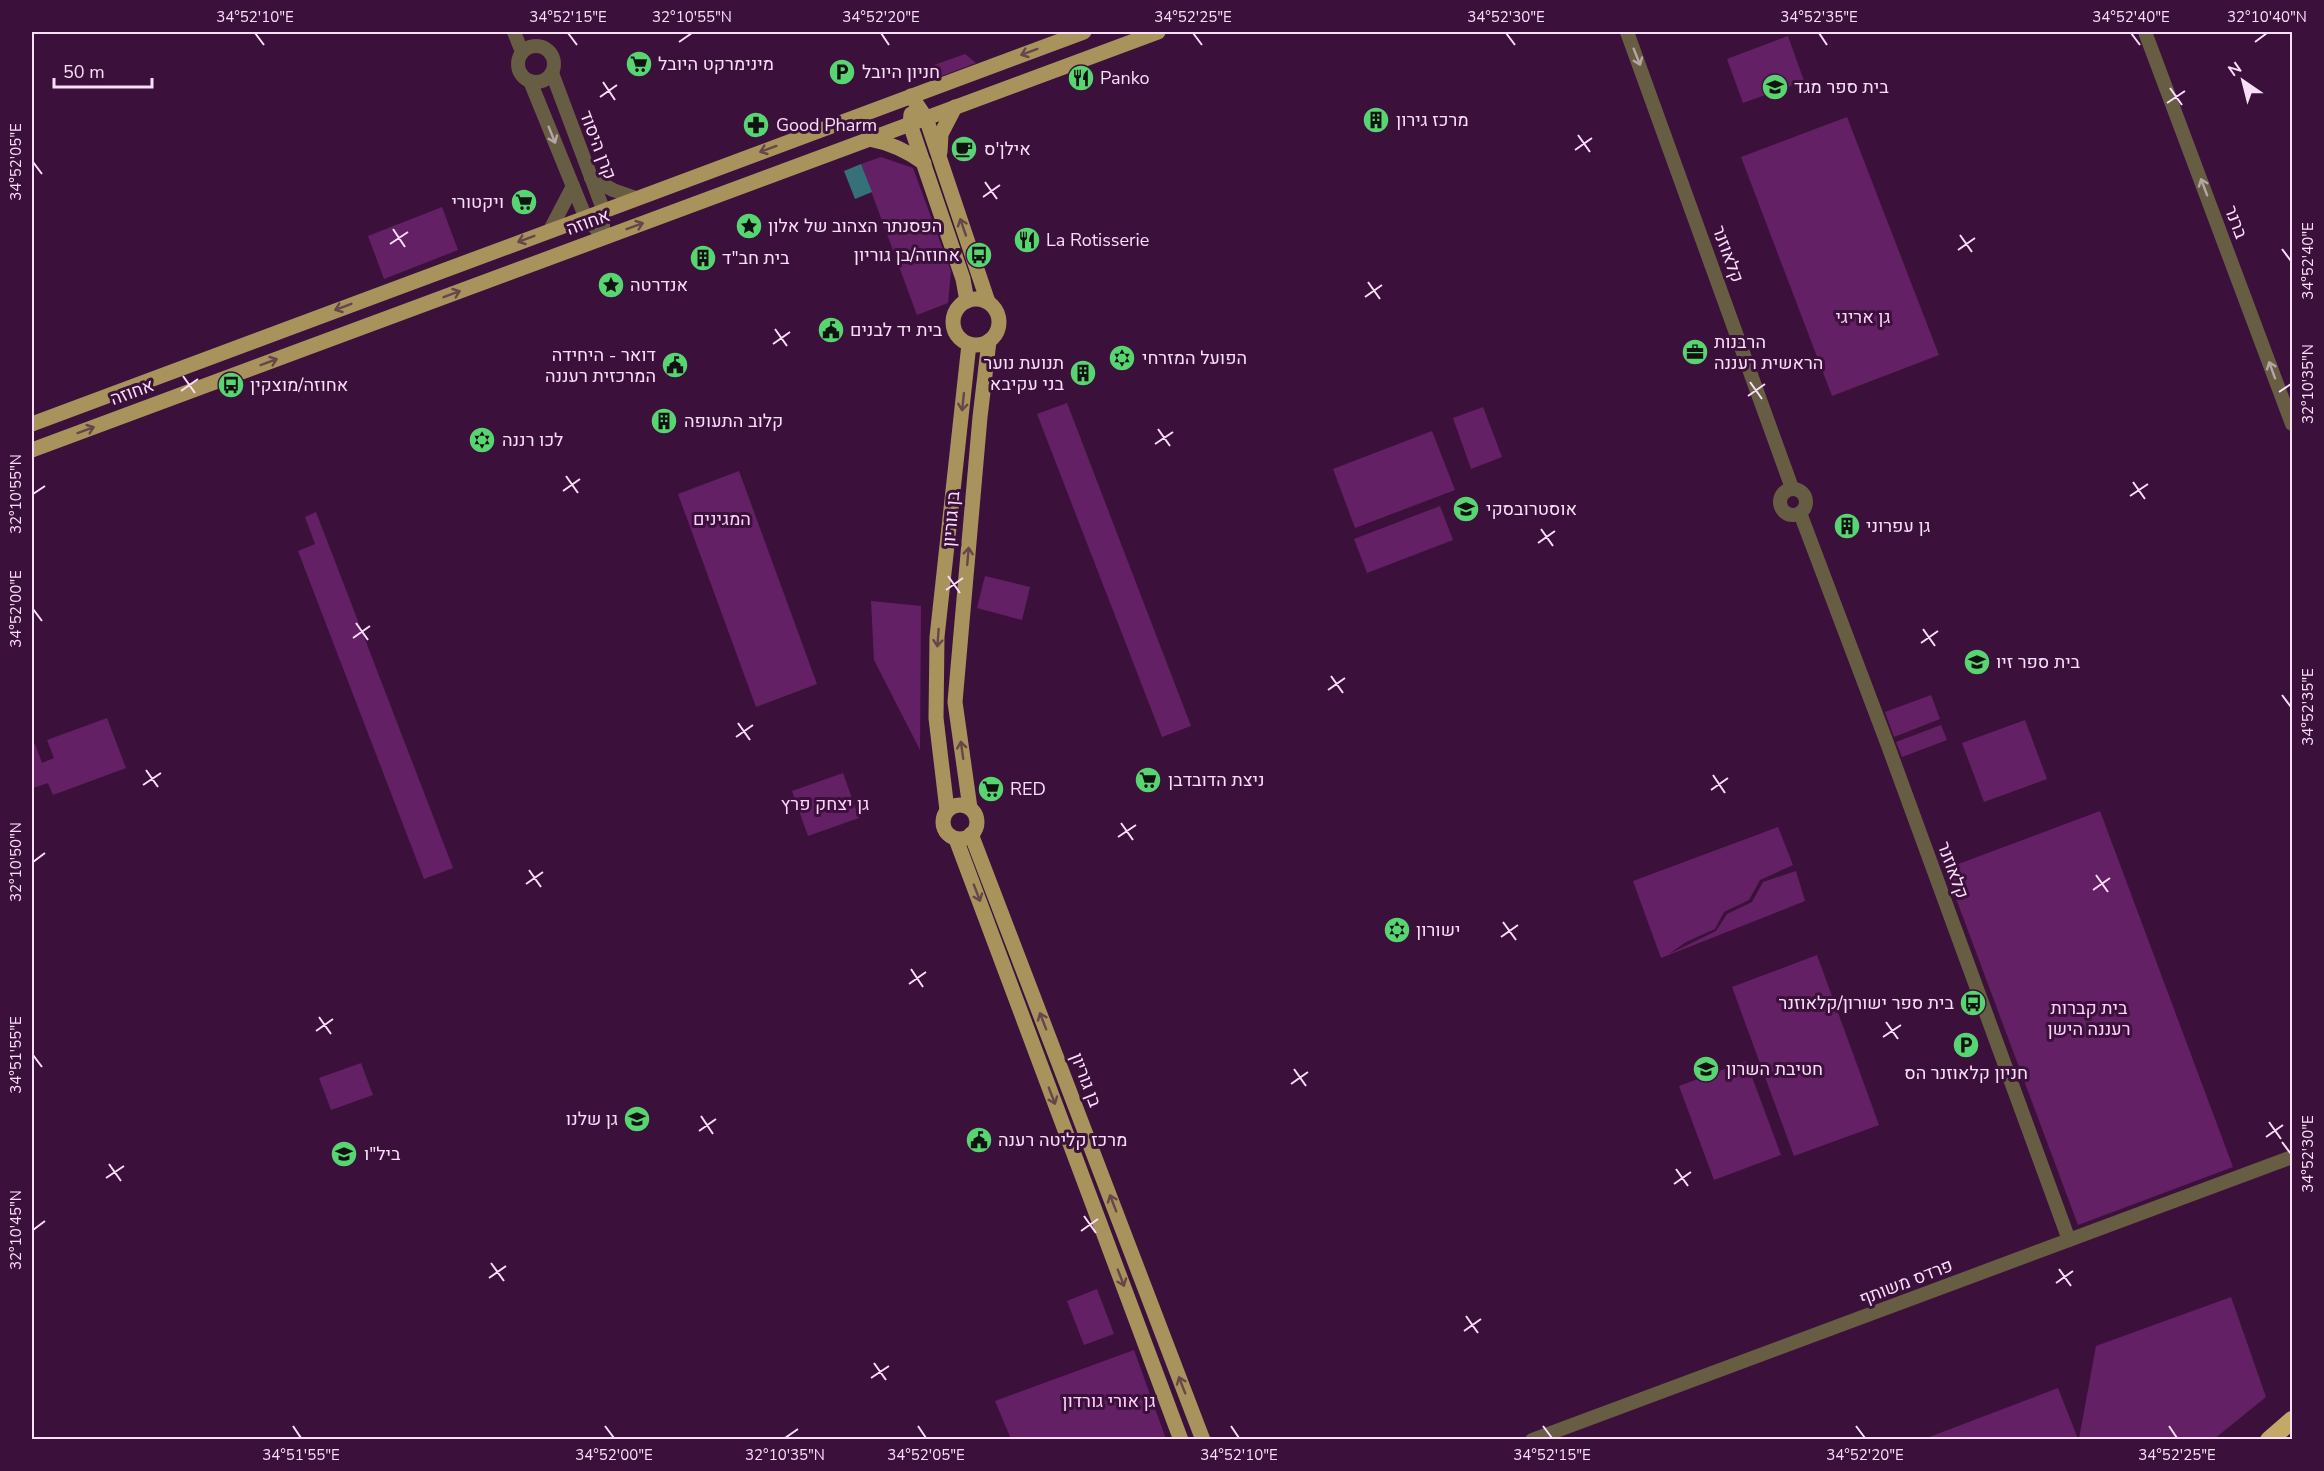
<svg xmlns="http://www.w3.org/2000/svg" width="2324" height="1471" viewBox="0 0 2324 1471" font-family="'Nunito Sans',Heebo,sans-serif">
  <rect width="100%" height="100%" fill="#3b113b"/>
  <g fill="#642064">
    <polygon points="1788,36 1804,81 1743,103 1727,59"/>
    <polygon points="965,54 976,63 931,80 934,65"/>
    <polygon points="1847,117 1939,355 1832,396 1741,157"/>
    <polygon points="881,157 913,168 951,271 948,303 917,315 861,164"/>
    <polygon points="442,207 458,250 384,279 368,236"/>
    <polygon points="1067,403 1191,726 1162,737 1037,414"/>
    <polygon points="1483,407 1502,457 1471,469 1453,418"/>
    <polygon points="1432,431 1455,490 1355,528 1333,469"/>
    <polygon points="739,471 817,684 756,707 678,494"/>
    <polygon points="1440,506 1453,540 1367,573 1354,539"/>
    <polygon points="316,512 453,868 424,879 298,551 315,544 305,517"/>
    <polygon points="985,576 1030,587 1022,620 977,608"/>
    <polygon points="871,601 921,606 920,750 874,660"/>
    <polygon points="1931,695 1940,719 1894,737 1885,712"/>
    <polygon points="107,718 126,768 53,795 48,783 33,788 32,746 35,744 42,763 54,758 47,740"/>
    <polygon points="2025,720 2047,779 1984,802 1962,743"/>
    <polygon points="1941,725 1947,740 1902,757 1896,742"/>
    <polygon points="843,773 859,818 808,836 792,791"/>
    <polygon points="2100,811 2233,1167 2078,1225 1945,869"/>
    <polygon points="1778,827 1793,865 1760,880 1749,900 1724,912 1715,929 1686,942 1669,954 1716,931 1727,914 1752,902 1763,882 1796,871 1805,901 1661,958 1633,881"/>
    <polygon points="1817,955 1879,1125 1794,1156 1732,987"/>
    <polygon points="1746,1061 1781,1155 1714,1180 1679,1086"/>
    <polygon points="361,1063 373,1095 331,1110 319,1078"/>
    <polygon points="1097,1289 1114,1334 1084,1345 1067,1301"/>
    <polygon points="2231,1297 2266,1397 2214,1439 2079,1439 2096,1346"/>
    <polygon points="1134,1350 1166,1439 1011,1439 995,1401"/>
    <polygon points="2058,1388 2078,1439 1924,1439"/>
  </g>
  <polygon fill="#367079" points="861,164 872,192 855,199 844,171"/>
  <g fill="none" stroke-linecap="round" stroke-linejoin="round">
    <g stroke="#675d43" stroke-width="14">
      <polyline points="514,32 522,52"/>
      <polyline points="1627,32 1792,488"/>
      <polyline points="2145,32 2292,424"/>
      <circle cx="536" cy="64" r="18"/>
      <polyline points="552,73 603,209 603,237"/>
      <polyline points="530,81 585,216 603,237"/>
      <polyline points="591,178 613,190 636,198"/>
      <polyline points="550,230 573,186"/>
      <circle cx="1793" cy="502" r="13"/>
      <polyline points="1800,513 1887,743 2069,1240"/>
      <polyline points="1532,1440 2292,1157"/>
    </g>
    <g stroke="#a9935d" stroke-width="15">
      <polyline points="911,96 926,118 988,302"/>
      <polyline points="911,114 910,124 963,279 967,301"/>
      <path d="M869 139C890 143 906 150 924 163"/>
      <polyline points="940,152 941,134 955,107"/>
      <circle cx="976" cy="322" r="23"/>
      <polyline points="32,424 1084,32"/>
      <polyline points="32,450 1158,32"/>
      <circle cx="960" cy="822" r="17"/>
      <polyline points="970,808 955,702 980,417 989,341"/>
      <polyline points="947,810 936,718 937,637 969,344"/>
      <polyline points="971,834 1203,1440"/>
      <polyline points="956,839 1181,1440"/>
    </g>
    <polyline stroke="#c3a867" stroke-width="18" points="2269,1440 2292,1420"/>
  </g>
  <defs><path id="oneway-shaft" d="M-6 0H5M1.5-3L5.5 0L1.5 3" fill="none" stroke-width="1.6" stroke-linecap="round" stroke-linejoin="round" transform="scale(1.5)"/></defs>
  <g stroke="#674549">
    <use href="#oneway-shaft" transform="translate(1029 52) rotate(160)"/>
    <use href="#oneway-shaft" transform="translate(768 149) rotate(160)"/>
    <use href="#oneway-shaft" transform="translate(635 226) rotate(-20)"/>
    <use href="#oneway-shaft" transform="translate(963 227) rotate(-109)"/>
    <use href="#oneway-shaft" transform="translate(526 239) rotate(159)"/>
    <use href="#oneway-shaft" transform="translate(452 294) rotate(-21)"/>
    <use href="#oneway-shaft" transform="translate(343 307) rotate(159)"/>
    <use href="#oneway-shaft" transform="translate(269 362) rotate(-20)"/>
    <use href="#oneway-shaft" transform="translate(963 402) rotate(96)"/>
    <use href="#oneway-shaft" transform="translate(86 430) rotate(-20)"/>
    <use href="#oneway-shaft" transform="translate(968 556) rotate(-85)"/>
    <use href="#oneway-shaft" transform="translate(938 638) rotate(94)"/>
    <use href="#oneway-shaft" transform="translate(962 750) rotate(-98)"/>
    <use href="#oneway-shaft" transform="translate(977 893) rotate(69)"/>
    <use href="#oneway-shaft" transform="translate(1043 1021) rotate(-111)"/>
    <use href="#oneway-shaft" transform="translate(1052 1096) rotate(69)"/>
    <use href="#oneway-shaft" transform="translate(1113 1203) rotate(-111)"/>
    <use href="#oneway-shaft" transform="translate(1121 1278) rotate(69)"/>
    <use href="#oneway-shaft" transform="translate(1182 1385) rotate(-111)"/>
  </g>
  <g stroke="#b7a4a7">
    <use href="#oneway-shaft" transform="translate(1637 57) rotate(68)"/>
    <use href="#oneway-shaft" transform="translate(552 135) rotate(68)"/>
    <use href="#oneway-shaft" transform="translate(2204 187) rotate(-111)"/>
    <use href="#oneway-shaft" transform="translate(2272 370) rotate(-110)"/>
  </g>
  <path fill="none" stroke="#f9def8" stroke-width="2" d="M255 33 264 45M568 33 577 45M881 33 889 45M1193 33 1202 45M1506 33 1515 45M1819 33 1827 45M2131 33 2140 45M679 42 692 33M2255 42 2267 33M603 82 615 100M2170 88 2182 105M600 97 617 85M2167 103 2185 91M1578 135 1590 152M1575 150 1592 138M33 162 42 174M985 182 997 199M983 197 1000 185M393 229 405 247M1960 235 1972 252M390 244 408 232M2282 249 2291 261M1958 250 1975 238M1368 282 1380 299M1365 297 1382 285M775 329 787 346M773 344 790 332M183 376 195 393M1750 382 1762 399M181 391 198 379M2279 392 2291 384M1748 396 1765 384M1158 429 1170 446M1155 444 1173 432M566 476 578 493M2133 482 2145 499M563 491 580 479M33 494 45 486M2130 496 2148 484M1541 529 1553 546M1538 543 1555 531M948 576 960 593M946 590 963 578M33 609 42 621M356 623 368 640M1923 629 1935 646M353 638 370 626M1921 643 1938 631M1331 676 1343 693M1328 690 1345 678M2282 695 2291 707M738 723 750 740M736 737 753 725M146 770 158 787M1713 775 1725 793M143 785 161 773M1711 790 1728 778M1121 823 1133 840M1118 837 1136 825M33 862 45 853M529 870 541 887M2096 875 2108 892M526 884 543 872M2093 890 2110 878M1503 922 1516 940M1501 937 1518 925M911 969 923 987M909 984 926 972M319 1017 331 1034M1886 1022 1898 1039M316 1031 333 1019M1883 1037 1901 1025M33 1055 42 1067M1294 1069 1306 1086M1291 1084 1308 1072M701 1116 713 1134M2269 1122 2281 1139M699 1131 716 1119M2266 1137 2283 1125M2282 1142 2291 1154M109 1164 121 1181M1676 1169 1688 1186M106 1178 124 1166M1674 1184 1691 1172M1084 1216 1096 1233M33 1230 45 1221M1081 1231 1098 1219M491 1263 504 1281M2059 1269 2071 1286M489 1278 506 1266M2056 1283 2073 1271M1466 1316 1478 1333M1464 1331 1481 1319M874 1363 886 1380M871 1378 889 1366M293 1426 301 1438M605 1426 614 1438M918 1426 926 1438M1231 1426 1239 1438M1543 1426 1552 1438M1856 1426 1865 1438M2169 1426 2177 1438M785 1438 798 1429"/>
  <defs>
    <symbol id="supermarket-disc" viewBox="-11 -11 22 22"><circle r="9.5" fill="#57d570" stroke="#3b113b"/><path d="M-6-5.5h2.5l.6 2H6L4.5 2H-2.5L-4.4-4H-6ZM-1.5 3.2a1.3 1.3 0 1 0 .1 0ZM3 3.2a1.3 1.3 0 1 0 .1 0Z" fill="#111"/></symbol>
    <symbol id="parking-disc" viewBox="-11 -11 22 22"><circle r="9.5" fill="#57d570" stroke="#3b113b"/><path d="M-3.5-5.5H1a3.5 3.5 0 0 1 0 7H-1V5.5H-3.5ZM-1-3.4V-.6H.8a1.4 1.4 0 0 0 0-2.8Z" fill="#111"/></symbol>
    <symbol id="restaurant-disc" viewBox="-11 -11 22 22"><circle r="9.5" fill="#57d570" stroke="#3b113b"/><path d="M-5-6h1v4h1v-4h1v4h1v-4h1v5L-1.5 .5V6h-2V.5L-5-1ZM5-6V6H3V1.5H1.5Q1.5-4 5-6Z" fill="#111"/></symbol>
    <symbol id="school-disc" viewBox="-11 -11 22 22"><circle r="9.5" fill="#57d570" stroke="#3b113b"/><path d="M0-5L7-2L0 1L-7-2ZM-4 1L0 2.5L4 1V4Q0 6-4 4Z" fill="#111"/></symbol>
    <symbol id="building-disc" viewBox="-11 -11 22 22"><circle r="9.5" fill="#57d570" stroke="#3b113b"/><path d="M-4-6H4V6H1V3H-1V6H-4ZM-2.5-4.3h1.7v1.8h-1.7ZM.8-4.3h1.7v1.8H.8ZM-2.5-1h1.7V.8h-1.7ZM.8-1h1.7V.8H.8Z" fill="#111"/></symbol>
    <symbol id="pharmacy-disc" viewBox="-11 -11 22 22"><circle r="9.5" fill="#57d570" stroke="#3b113b"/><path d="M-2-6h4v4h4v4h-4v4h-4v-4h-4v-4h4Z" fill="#111"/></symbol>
    <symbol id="cafe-disc" viewBox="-11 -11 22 22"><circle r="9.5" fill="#57d570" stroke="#3b113b"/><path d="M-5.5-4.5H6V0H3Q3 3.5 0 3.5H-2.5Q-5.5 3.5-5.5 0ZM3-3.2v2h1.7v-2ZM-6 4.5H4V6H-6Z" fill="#111"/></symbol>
    <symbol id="sight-disc" viewBox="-11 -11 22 22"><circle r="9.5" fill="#57d570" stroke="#3b113b"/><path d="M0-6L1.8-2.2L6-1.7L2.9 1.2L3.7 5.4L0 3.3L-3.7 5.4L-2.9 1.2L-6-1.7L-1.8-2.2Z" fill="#111"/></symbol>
    <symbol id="bus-disc" viewBox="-11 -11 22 22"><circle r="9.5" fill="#57d570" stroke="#3b113b"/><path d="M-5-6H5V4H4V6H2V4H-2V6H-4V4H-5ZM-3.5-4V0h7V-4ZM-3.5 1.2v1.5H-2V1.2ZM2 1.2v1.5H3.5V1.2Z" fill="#111"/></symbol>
    <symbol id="civic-disc" viewBox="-11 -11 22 22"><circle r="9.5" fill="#57d570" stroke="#3b113b"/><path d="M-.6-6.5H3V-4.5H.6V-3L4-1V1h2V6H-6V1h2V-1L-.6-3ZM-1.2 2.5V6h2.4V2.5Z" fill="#111"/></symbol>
    <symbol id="office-disc" viewBox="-11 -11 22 22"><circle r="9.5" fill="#57d570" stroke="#3b113b"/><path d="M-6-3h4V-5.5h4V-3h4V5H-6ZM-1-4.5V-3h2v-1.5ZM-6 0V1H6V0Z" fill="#111"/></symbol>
    <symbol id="synagogue-disc" viewBox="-11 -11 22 22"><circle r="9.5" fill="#57d570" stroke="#3b113b"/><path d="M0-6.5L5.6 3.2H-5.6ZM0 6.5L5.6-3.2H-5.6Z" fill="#111"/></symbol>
  </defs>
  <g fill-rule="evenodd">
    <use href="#supermarket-disc" x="624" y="49" width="30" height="30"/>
    <use href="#parking-disc" x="827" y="57" width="30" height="30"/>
    <use href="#restaurant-disc" x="1066" y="63" width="30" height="30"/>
    <use href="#school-disc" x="1760" y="72" width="30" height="30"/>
    <use href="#building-disc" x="1361" y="105" width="30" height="30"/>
    <use href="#pharmacy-disc" x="741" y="110" width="30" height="30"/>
    <use href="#cafe-disc" x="949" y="134" width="30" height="30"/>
    <use href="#supermarket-disc" x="509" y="187" width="30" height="30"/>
    <use href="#sight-disc" x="734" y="211" width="30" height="30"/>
    <use href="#restaurant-disc" x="1012" y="225" width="30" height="30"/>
    <use href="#bus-disc" x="964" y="240" width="30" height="30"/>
    <use href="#building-disc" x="688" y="243" width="30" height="30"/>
    <use href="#sight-disc" x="596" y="270" width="30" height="30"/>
    <use href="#civic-disc" x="816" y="315" width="30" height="30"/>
    <use href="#office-disc" x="1680" y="337" width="30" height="30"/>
    <use href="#synagogue-disc" x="1107" y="343" width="30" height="30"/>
    <use href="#civic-disc" x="660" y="350" width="30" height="30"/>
    <use href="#building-disc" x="1068" y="358" width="30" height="30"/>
    <use href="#bus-disc" x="216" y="370" width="30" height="30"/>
    <use href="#building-disc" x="649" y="406" width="30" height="30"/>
    <use href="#synagogue-disc" x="467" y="425" width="30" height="30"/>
    <use href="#school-disc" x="1451" y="494" width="30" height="30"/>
    <use href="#building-disc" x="1832" y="511" width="30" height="30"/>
    <use href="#school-disc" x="1962" y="647" width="30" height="30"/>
    <use href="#supermarket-disc" x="1133" y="765" width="30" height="30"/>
    <use href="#supermarket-disc" x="976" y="774" width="30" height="30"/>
    <use href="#synagogue-disc" x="1382" y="915" width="30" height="30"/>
    <use href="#bus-disc" x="1958" y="988" width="30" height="30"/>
    <use href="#parking-disc" x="1951" y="1030" width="30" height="30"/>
    <use href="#school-disc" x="1691" y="1054" width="30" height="30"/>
    <use href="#school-disc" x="622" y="1104" width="30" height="30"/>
    <use href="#civic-disc" x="964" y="1125" width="30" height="30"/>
    <use href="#school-disc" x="329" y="1139" width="30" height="30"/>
  </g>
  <g text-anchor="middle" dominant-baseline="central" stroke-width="6" stroke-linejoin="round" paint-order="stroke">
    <g font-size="18" fill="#f9def8" stroke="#3b113b" text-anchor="start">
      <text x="658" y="64">מינימרקט היובל</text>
      <text x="862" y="72">חניון היובל</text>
      <text x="1100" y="78">Panko</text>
      <text x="1794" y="87">בית ספר מגד</text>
      <text x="1396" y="120">מרכז גירון</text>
      <text x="776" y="125">Good Pharm</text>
      <text x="984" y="149">אילן'ס</text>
      <text x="504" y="202" text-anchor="end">ויקטורי</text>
      <text x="768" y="226">הפסנתר הצהוב של אלון</text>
      <text x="1046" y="240">La Rotisserie</text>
      <text x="960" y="255" text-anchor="end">אחוזה/בן גוריון</text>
      <text x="722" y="258">בית חב"ד</text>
      <text x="630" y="285">אנדרטה</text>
      <text x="850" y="330">בית יד לבנים</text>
      <text x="1714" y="342">הרבנות<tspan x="1714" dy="21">הראשית רעננה</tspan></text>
      <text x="656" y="355" text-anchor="end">דואר - היחידה<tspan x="656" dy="21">המרכזית רעננה</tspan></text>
      <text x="1142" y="358">הפועל המזרחי</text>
      <text x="1064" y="363" text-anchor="end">תנועת נוער<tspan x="1064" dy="21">בני עקיבא</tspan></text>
      <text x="250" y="385">אחוזה/מוצקין</text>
      <text x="684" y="421">קלוב התעופה</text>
      <text x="502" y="440">לכו רננה</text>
      <text x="1486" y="509">אוסטרובסקי</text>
      <text x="1866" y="526">גן עפרוני</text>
      <text x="1996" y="662">בית ספר זיו</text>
      <text x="1168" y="780">ניצת הדובדבן</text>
      <text x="1010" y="789">RED</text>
      <text x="1416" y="930">ישורון</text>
      <text x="1954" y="1003" text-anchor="end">בית ספר ישורון/קלאוזנר</text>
      <text x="1726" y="1069">חטיבת השרון</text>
      <text x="1966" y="1073" text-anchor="middle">חניון קלאוזנר הס</text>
      <text x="618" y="1119" text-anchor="end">גן שלנו</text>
      <text x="998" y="1140">מרכז קליטה רענה</text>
      <text x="364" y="1154">ביל"ו</text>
    </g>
    <g font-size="18" fill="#f9def8" stroke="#3b113b">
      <text transform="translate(598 145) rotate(69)">קרן היסוד</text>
      <text transform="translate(588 222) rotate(-20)">אחוזה</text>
      <text transform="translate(2236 222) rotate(69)">ברנר</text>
      <text transform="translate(1728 254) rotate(70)">קלאוזנר</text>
      <text transform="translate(132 392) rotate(-20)">אחוזה</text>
      <text transform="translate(951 519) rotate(-85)">בן גוריון</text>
      <text transform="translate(1953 870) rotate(70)">קלאוזנר</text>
      <text transform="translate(1086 1080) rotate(69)">בן גוריון</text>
      <text transform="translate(1906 1282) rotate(-21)">פרדס משותף</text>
    </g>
    <g font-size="18" fill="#ffd2fd" stroke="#3b113b">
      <text x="1863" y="317">גן אריגי</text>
      <text x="722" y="519">המגינים</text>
      <text x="825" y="804">גן יצחק פרץ</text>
      <text x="2089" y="1008">בית קברות<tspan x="2089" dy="21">רעננה הישן</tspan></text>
      <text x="1109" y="1401">גן אורי גורדון</text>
    </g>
  </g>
  <rect width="2324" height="1471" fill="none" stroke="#3b113b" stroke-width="66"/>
  <g transform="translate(2243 81) rotate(325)" stroke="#3b113b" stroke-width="4.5" paint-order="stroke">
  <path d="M0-4.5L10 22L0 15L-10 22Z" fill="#f9def8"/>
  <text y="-9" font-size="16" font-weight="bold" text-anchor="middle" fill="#f9def8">N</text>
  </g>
  <path d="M54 78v9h98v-9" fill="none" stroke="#f9def8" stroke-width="3"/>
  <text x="63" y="78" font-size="18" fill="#f9def8" stroke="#3b113b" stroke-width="4.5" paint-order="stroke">50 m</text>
  <rect x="33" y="33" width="2258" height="1405" fill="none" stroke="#f9def8" stroke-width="2"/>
  <g font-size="15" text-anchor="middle" fill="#f9def8">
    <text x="255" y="22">34°52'10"E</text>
    <text x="568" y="22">34°52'15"E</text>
    <text x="692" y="22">32°10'55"N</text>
    <text x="881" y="22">34°52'20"E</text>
    <text x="1193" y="22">34°52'25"E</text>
    <text x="1506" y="22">34°52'30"E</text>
    <text x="1819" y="22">34°52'35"E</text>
    <text x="2131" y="22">34°52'40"E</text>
    <text x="2267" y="22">32°10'40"N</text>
    <text transform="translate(16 162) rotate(-90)" y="5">34°52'05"E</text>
    <text transform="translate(2308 261) rotate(-90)" y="5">34°52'40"E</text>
    <text transform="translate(2308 384) rotate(-90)" y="5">32°10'35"N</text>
    <text transform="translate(16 494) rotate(-90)" y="5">32°10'55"N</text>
    <text transform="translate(16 609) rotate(-90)" y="5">34°52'00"E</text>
    <text transform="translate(2308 707) rotate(-90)" y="5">34°52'35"E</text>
    <text transform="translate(16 862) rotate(-90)" y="5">32°10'50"N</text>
    <text transform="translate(16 1055) rotate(-90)" y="5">34°51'55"E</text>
    <text transform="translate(2308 1154) rotate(-90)" y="5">34°52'30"E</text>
    <text transform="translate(16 1230) rotate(-90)" y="5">32°10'45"N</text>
    <text x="301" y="1460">34°51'55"E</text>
    <text x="614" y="1460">34°52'00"E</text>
    <text x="785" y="1460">32°10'35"N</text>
    <text x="926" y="1460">34°52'05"E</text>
    <text x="1239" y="1460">34°52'10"E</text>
    <text x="1552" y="1460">34°52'15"E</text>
    <text x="1865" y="1460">34°52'20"E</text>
    <text x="2177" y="1460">34°52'25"E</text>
  </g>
</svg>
